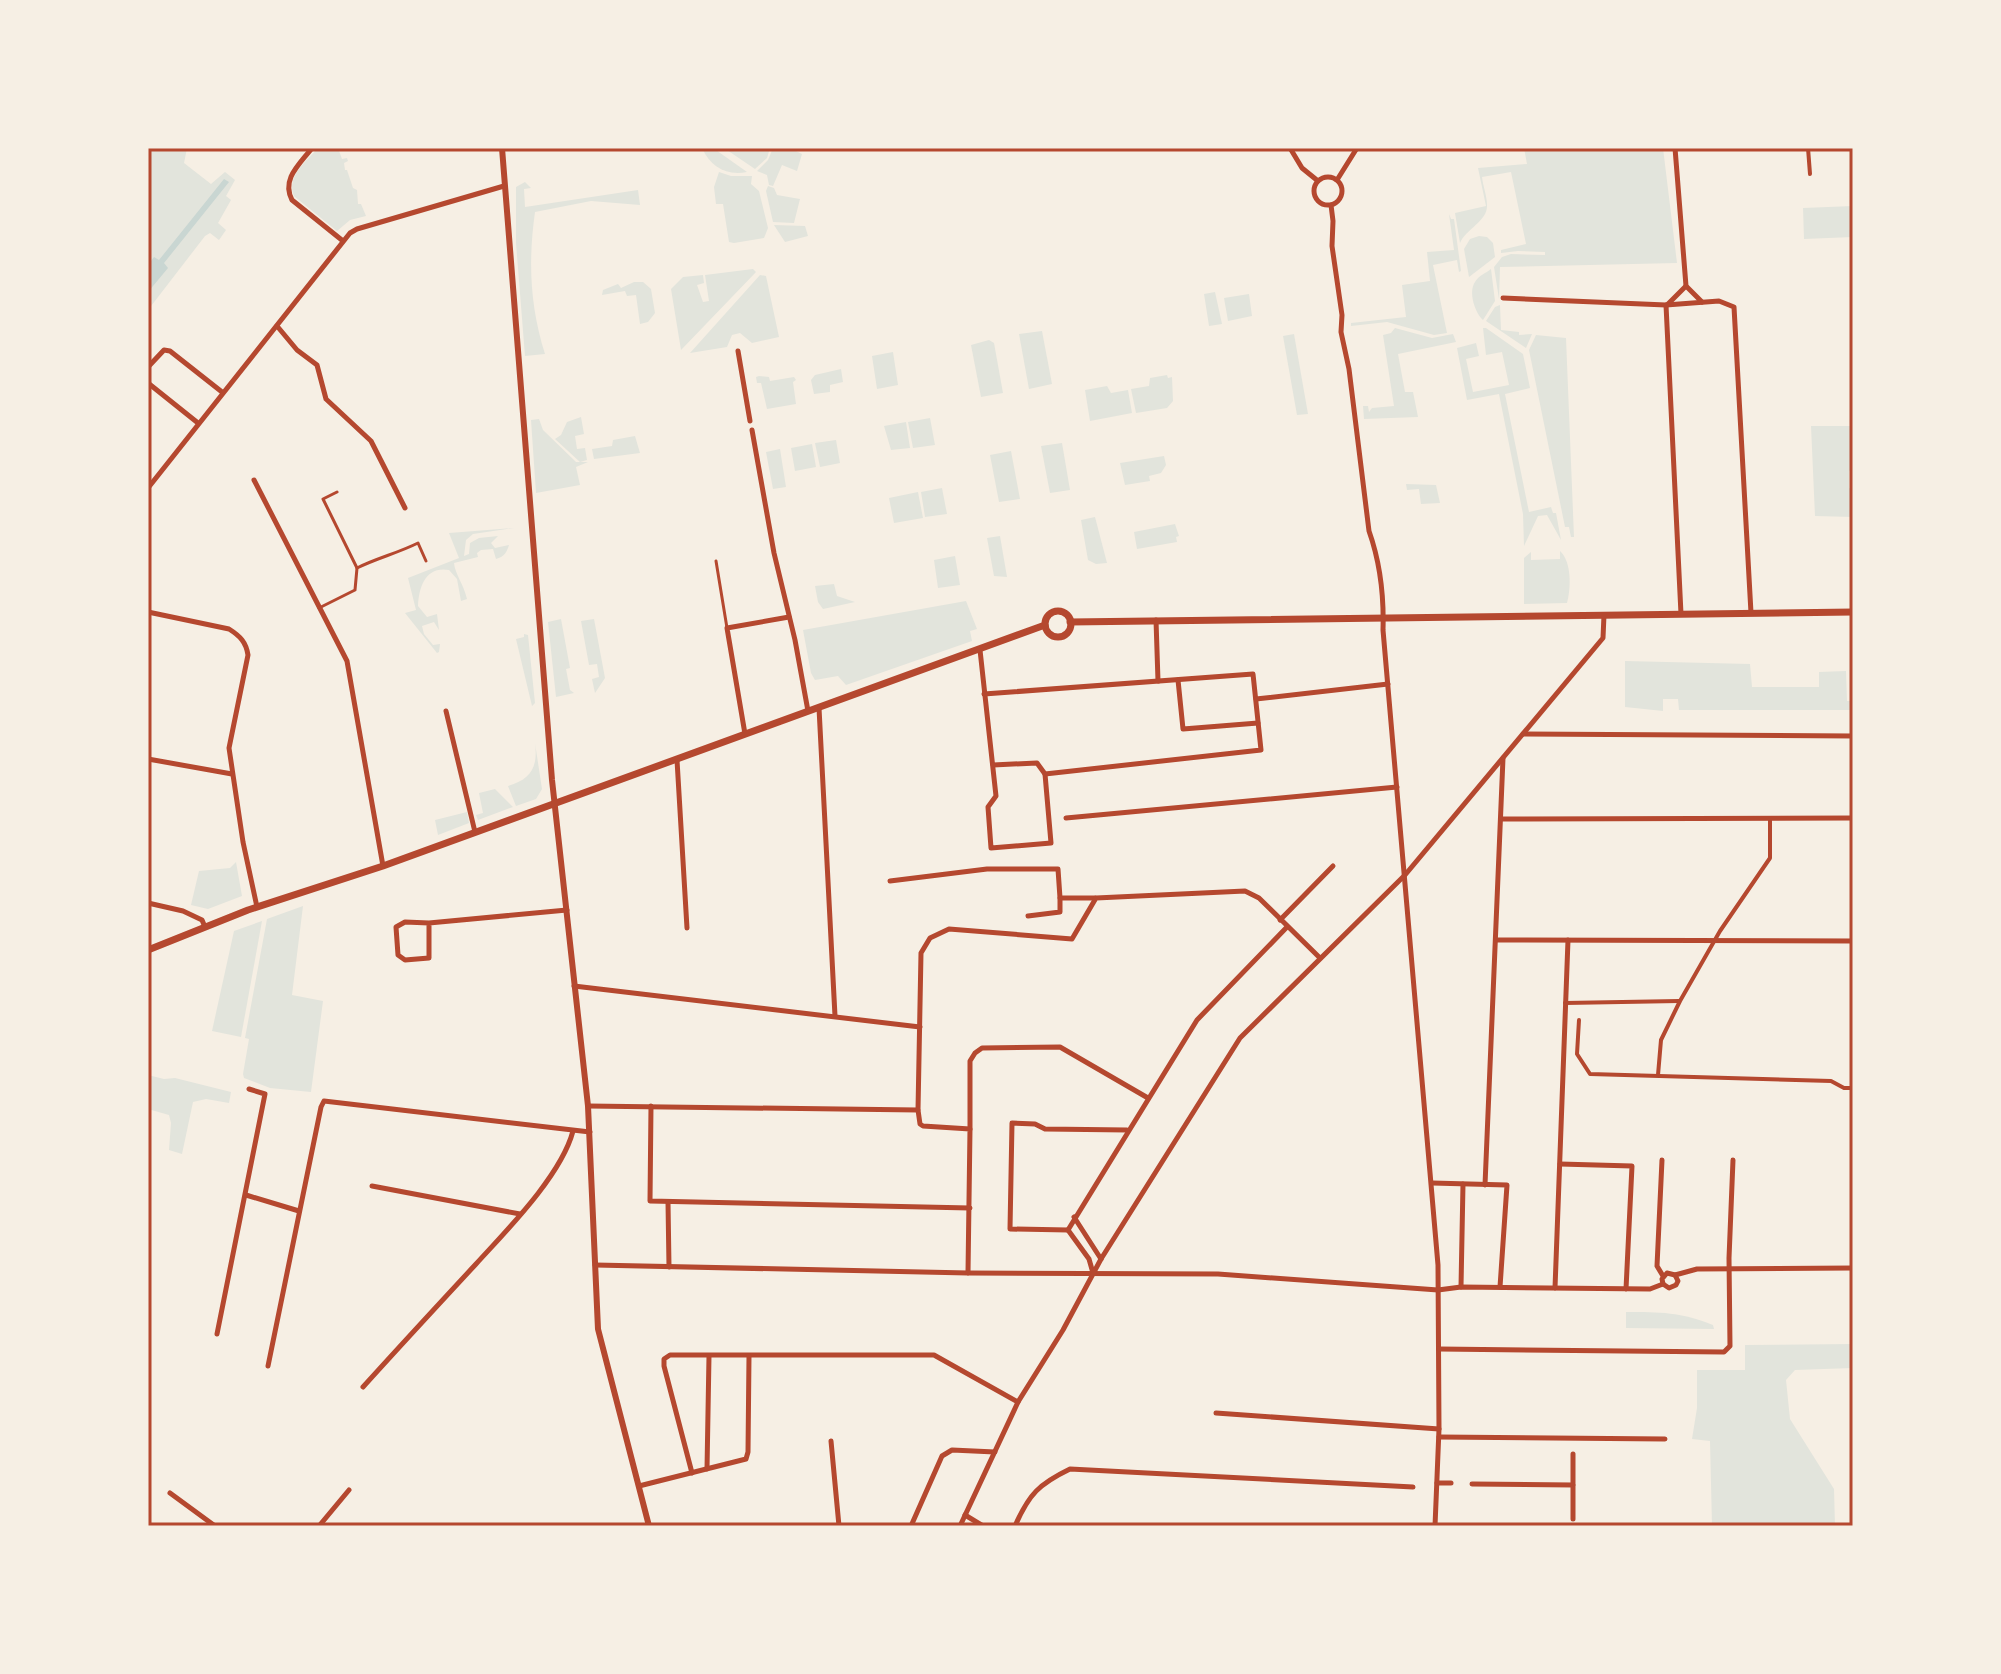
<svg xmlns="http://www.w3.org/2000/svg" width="2001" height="1674" viewBox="0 0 2001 1674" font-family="Montserrat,sans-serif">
  <rect width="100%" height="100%" fill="#f6efe4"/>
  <g fill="#e2e4dc">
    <polygon points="148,148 187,148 184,163 211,184 225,172 235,180 226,196 231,200 218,223 226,230 219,240 210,233 205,236 148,310"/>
    <path d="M318 148H338L342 159 347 158 348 161 344 163 345 170H347L353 188 357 190 358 204H361L366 216 350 220 337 231 294 196C286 176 306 162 318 148Z"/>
    <path d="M702 148H713L747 172C726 176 711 167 702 148Z"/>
    <polygon points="724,148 770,148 767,158 755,169"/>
    <polygon points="773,148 790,148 802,154 797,171 782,165 773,186 769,185 767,175 757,171 768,160"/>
    <path d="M1524 148H1663L1677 263 1500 267 1499 299 1494 267 1502 257 1511 254 1545 255V252L1518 251 1501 253V250L1526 244 1511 172 1482 177C1483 186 1487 196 1487 205 1488 221 1466 229 1460 243L1455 213 1486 206 1478 168 1527 164Z"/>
    <polygon points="719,172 731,176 752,176 751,184 759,191 768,228 764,238 734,243 729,242 723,204 716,204 714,187"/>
    <path d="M525 182 531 188 524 189 525 207 638 190 640 205 591 201 535 212C528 262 530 306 545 354L525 356 516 243V187Z"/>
    <polygon points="768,186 774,188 777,195 800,199 794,223 773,222 766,191"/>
    <polygon points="1853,206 1853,237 1804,239 1803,208"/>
    <polygon points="1449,214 1451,219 1454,219 1461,271 1459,272 1457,260 1433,265 1447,333 1434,335 1387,322 1351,326 1351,323 1406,317 1402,285 1430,281 1427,252 1454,250"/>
    <polygon points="774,225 805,226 808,236 785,242"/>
    <polygon points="1479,236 1487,237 1493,243 1495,257 1469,277 1464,249 1470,239"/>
    <polygon points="753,269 756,272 681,350 671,289 683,277 703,275 704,283 697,285 703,302 709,301 705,275"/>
    <path d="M1491 269 1495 301 1483 320C1475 313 1468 292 1475 282 1478 276 1486 273 1491 269Z"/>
    <polygon points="760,275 766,276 779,337 752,343 740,333 732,335 727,347 690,353"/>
    <polygon points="634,282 643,282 651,289 655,313 648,322 640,324 636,295 627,296 625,291 602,295 603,290 618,284 621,288"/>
    <polygon points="1215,292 1222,324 1209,326 1204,294"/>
    <polygon points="1249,294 1252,316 1228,321 1224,298"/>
    <polygon points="1500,305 1501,330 1519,332 1519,335 1532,334 1526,348 1486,321 1495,307"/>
    <polygon points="1395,328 1432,338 1453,334 1456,342 1398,354 1405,392 1413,392 1418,417 1364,419 1363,406 1368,406 1369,412 1372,408 1394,406 1383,335 1391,333"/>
    <polygon points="1483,328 1486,328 1523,354 1530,388 1505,394 1529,512 1551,507 1553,513 1556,513 1561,540 1547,515 1538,516 1524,546 1523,514 1499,394 1467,400 1457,348 1476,343 1479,356 1466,359 1473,392 1509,385 1502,352 1486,355"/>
    <polygon points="1042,331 1052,384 1029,389 1019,334"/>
    <polygon points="1294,334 1308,414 1297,415 1283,336"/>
    <polygon points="1536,335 1566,338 1574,537 1571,537 1569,527 1565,527 1529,350"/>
    <polygon points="989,340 994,343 1003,393 981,397 971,345"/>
    <polygon points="893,352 898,385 877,389 872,356"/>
    <polygon points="841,369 843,382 830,385 830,392 814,394 811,380 815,375"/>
    <polygon points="1167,375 1168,378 1172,377 1173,401 1167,408 1136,413 1131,389 1149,386 1150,378"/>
    <polygon points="759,376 769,377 770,381 794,377 796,380 793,382 796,404 767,409 761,383 757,383 756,377"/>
    <polygon points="1107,386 1111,393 1128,390 1132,413 1090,421 1085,390"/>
    <polygon points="581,417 584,434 575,436 577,449 585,448 587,460 580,462 555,439 561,435 567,422"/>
    <polygon points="930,418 935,445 913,448 908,422"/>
    <polygon points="539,419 543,430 576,462 588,462 576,467 580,485 536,493 531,420"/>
    <polygon points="906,422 910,448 891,450 884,426"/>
    <polygon points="1811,426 1853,426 1853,468 1849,471 1849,488 1853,489 1853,517 1815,516"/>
    <polygon points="635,436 640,453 594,459 592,449 612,446 613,440"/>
    <polygon points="836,440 840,463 820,467 815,443"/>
    <polygon points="1062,443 1070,490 1050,493 1041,446"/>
    <polygon points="812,444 816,467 795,471 791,448"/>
    <polygon points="780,449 786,487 773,489 766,452"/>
    <polygon points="1011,451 1020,499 999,502 990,455"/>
    <polygon points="1164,456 1166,465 1161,473 1149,476 1150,481 1125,485 1120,463"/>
    <polygon points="1406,484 1436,485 1440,503 1421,504 1419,489 1407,490"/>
    <polygon points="942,488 947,514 925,517 921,492"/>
    <polygon points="918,492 923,518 894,523 889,498"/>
    <polygon points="1095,517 1107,563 1096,564 1088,560 1081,520"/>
    <polygon points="1175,524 1179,536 1176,537 1177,542 1137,549 1134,532"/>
    <path d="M514 528 473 534 466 540 464 556 469 554 470 543 479 538 498 536 491 543 495 548 509 545C507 552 504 557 496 559L493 549 481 550 477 553 478 557 454 563C455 574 464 585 467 599L461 601 457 579 449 570C426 566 419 586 418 606L427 617 437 614 439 630 434 622 422 626 424 634 433 645 440 644 439 652 437 653 405 613 416 610 408 578 459 558 449 533Z"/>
    <polygon points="1000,536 1007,577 994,576 987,538"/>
    <path d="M1560 551C1572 562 1571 589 1567 603L1524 604V558L1531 552V560L1560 559Z"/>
    <polygon points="955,556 960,585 938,588 934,560"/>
    <polygon points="834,584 837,596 855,602 823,609 818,602 815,586"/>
    <polygon points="966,601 977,629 970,631 972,641 846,685 838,676 815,680 811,673 803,630"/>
    <polygon points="561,619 570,668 566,669 570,690 574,693 556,697 548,622"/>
    <polygon points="594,619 605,678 595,693 592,679 599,677 597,664 589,665 581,621"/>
    <polygon points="524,634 528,635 535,703 532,706 516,639 524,637"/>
    <polygon points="1625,661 1750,664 1752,687 1819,687 1819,672 1846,671 1847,701 1853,701 1853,710 1679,710 1678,699 1663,699 1663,711 1625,707"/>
    <path d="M535 743 542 789 536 799 516 806 508 786C532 779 538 766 535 743Z"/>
    <polygon points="495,789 513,807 478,820 476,815 483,813 479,793"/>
    <polygon points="467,812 469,823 438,835 435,820"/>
    <polygon points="236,862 242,896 208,909 191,905 199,871 230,868"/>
    <polygon points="303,906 292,995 323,1001 311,1092 270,1088 244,1078 243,1074 249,1039 245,1038 267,919"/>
    <polygon points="262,921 241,1037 212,1031 234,931"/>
    <polygon points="148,1075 164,1079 175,1078 231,1092 229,1103 206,1099 193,1102 182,1154 169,1150 171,1123 169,1115 148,1109"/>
    <path d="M1626 1312C1660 1312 1681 1312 1713 1325L1714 1329 1626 1328Z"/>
    <polygon points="1853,1344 1853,1368 1795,1370 1786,1380 1790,1419 1834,1489 1835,1526 1712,1526 1710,1441 1692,1439 1697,1408 1697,1370 1745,1370 1745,1345"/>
  </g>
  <polygon fill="#c9d6d2" points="224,179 229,182 164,263 168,268 148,292 148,265 154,257 159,260"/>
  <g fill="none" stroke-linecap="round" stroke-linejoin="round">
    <g stroke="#b5482f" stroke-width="3">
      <polyline points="337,492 323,499 357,568"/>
      <polyline points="716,561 727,628"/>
      <path d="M319 608 355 590 357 568C377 558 398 553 418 543L426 561"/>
    </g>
    <g stroke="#b5482f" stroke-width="4">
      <polyline points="1808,148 1810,174"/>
      <polyline points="1565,1003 1679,1001"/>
      <polyline points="1579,1020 1577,1054 1590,1074 1831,1081 1844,1088 1853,1088"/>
      <polyline points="1658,1075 1661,1040 1680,1001 1720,931 1770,858 1770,819"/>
    </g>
    <g stroke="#b5482f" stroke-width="5">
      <path d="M312 148C300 164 281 179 292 200L343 241"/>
      <polyline points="1290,148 1302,168 1318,181"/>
      <polyline points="1675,148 1686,286 1702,302"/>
      <circle cx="1328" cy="191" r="14"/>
      <polyline points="1337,180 1357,148"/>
      <path d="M1331 205 1333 221 1332 246 1342 315 1341 332 1349 369 1369 531C1380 562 1384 597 1383 630L1438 1265 1439 1429 1435 1526"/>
      <polyline points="1503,298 1666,305 1719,301 1734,307 1751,613"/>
      <polyline points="1666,305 1681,614"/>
      <polyline points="1667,305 1686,286"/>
      <polyline points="277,326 297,350 317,365 326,399 371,441 405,508"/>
      <polyline points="738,351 750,421"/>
      <polyline points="148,367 164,350 170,351 222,392"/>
      <polyline points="148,383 198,423"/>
      <polyline points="752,430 774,553 795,640 808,711"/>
      <polyline points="254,480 347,661 383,866"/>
      <polyline points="148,488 350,233 357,229 504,186"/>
      <path d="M148 612 229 629C240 636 246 642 248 655L229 748 243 842 257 907"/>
      <polyline points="1156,620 1158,681"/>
      <polyline points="980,650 996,796 988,807 991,848 1051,843 1045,774"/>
      <polyline points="1178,680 1183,729 1258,723"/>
      <polyline points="984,694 1253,674 1261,750 1045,774 1037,763 993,765"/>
      <polyline points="1256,699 1388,684"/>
      <polyline points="819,708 835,1016"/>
      <polyline points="446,711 475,832"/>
      <polyline points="745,734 727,628 789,617"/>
      <polyline points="1523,734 1853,736"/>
      <polyline points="148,759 232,774"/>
      <polyline points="677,760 687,928"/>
      <polyline points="1066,818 1397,787"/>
      <polyline points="1501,819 1853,818"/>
      <polyline points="890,881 987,869 1058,869 1060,898 1095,898"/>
      <polyline points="148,903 183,911 202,920 205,927"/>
      <polyline points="1028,916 1060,912 1060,898"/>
      <polyline points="1280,920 1333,866"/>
      <polyline points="429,923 429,958 405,960 398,955 396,927 405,922 429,923 567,910"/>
      <polyline points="1496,940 1853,941"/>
      <polyline points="574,986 920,1027"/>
      <polyline points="588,1106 918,1110"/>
      <polyline points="651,1106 650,1201 970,1208"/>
      <polyline points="970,1129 970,1061 975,1053 982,1048 1060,1047 1148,1098"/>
      <polyline points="1662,1160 1657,1266 1663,1276"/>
      <polyline points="1560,1164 1632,1166 1626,1289"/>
      <polyline points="1432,1183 1507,1185 1500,1287"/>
      <polyline points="1485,1185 1503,758"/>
      <polyline points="372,1186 520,1214"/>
      <polyline points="246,1195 299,1211"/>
      <polyline points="668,1202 669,1267"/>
      <polyline points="1074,1217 1101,1259"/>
      <polyline points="1068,1230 1197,1020 1287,927"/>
      <polyline points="1068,1230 1010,1229 1012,1123 1035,1124 1045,1129 1127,1130"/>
      <polyline points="1068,1230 1089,1259 1093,1273"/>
      <polyline points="595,1265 968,1273 1218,1274 1438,1290 1461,1287 1650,1289 1663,1284"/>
      <polyline points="968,1273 970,1129 923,1126 920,1124 918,1110 921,953 930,938 949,929 1072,939 1096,898 1245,891 1259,898 1320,958"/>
      <polyline points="1663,1284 1662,1279 1667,1273 1675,1275 1697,1269 1853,1268"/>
      <polyline points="1663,1284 1669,1288 1676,1285 1678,1281 1675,1275"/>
      <polyline points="1461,1287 1463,1184"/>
      <polyline points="1555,1288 1568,940"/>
      <polyline points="217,1334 265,1094 249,1089"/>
      <polyline points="1439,1349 1724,1352 1730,1346 1729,1258 1733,1160"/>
      <polyline points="268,1366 321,1107 324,1101 590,1132"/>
      <path d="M363 1387C400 1346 438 1305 476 1264 506 1231 561 1176 573 1131"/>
      <polyline points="1216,1413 1439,1429"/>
      <polyline points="1439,1437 1665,1439"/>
      <polyline points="831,1441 839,1526"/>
      <polyline points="707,1469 709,1356"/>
      <polyline points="692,1473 664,1366 664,1359 670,1355 934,1355 1018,1402"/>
      <polyline points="1437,1483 1451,1483"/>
      <polyline points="1472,1484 1573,1485"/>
      <polyline points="639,1486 746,1459 748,1452 749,1356"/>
      <polyline points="170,1493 215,1526"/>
      <polyline points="965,1515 983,1526"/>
      <polyline points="1573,1519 1573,1454"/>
      <polyline points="319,1526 349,1490"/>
      <polyline points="911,1526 942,1456 952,1450 995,1452"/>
      <polyline points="960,1526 1018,1402 1063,1330 1101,1259 1240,1038 1405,875 1603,638 1604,615"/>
      <path d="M1015 1526C1029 1494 1039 1484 1070 1469L1413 1487"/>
    </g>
    <polyline stroke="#b5482f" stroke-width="6" points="502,148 552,780 588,1106 598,1329 649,1526"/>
    <g stroke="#b5482f" stroke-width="7">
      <circle cx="1058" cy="624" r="13"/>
      <polyline points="1070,622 1853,612"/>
      <polyline points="148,950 248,910 383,866 1045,625"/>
    </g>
  </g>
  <rect width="2001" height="1674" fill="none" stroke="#f6efe4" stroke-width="300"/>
  <rect x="150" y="150" width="1701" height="1374" fill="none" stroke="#b5482f" stroke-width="3"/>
</svg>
